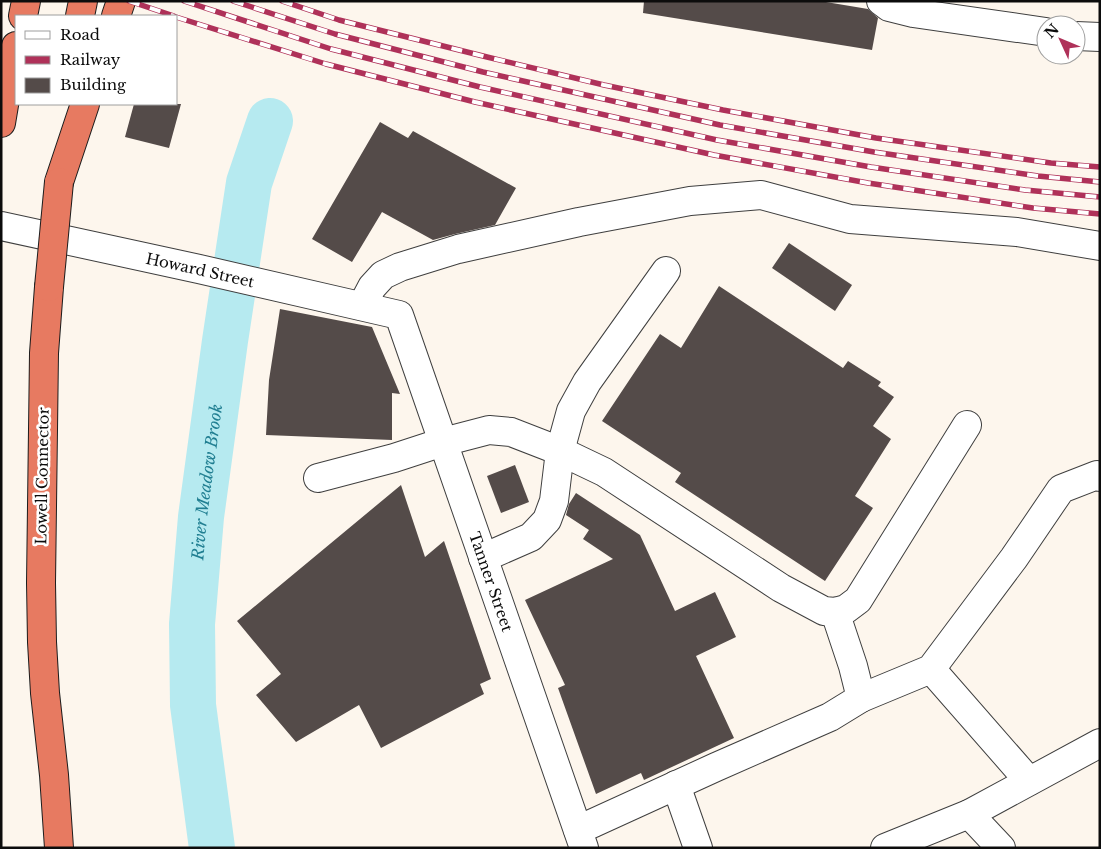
<svg xmlns="http://www.w3.org/2000/svg" width="1101" height="849" viewBox="0 0 1101 849" font-family="'Libre Baskerville',serif">
  <rect width="100%" height="100%" fill="#fdf6ed"/>
  <g fill="none" stroke-linecap="round" stroke-linejoin="round">
    <path stroke="#b6eaf0" stroke-width="46" id="s1" d="M212 848 193 705 192 624 201 517 225 341 249 183 270 121"/>
  </g>
  <g fill="#544b49">
    <polygon points="644,1 820,1 868,9 878,18 872,50 643,13"/>
    <polygon points="134,104 181,104 169,148 125,137"/>
    <polygon points="380,122 408,138 413,131 516,188 495,225 455,234 433,240 382,212 352,262 312,239"/>
    <polygon points="789,243 852,285 835,311 772,268"/>
    <polygon points="719,286 843,368 848,361 881,382 878,386 894,397 873,426 891,439 855,496 873,508 825,581 675,482 681,473 602,421 660,334 681,348"/>
    <polygon points="280,309 372,327 400,394 392,393 392,440 266,435 269,380"/>
    <polygon points="515,465 529,502 501,513 487,476"/>
    <polygon points="401,485 425,557 444,541 491,679 480,684 484,694 381,748 359,705 296,742 256,695 281,674 237,621"/>
    <polygon points="576,493 640,535 675,611 715,592 736,637 696,656 734,738 644,780 641,773 596,794 558,688 565,685 525,600 613,559 583,539 589,530 566,515 569,504"/>
  </g>
  <g fill="none" stroke-linecap="round" stroke-linejoin="round">
    <defs>
      <g id="minor">
        <polyline points="881,1 889,7 913,13 1046,32"/>
        <polyline points="1076,36 1100,37"/>
        <path id="s2" d="M1 226 199 269 399 315 584 848"/>
        <polyline points="362,306 372,287 383,275 400,267 458,249 579,222 690,201 761,195 850,219 1017,232 1100,246"/>
        <polyline points="318,478 394,458 443,442 489,430 511,432 560,451 604,472 781,588 824,611 835,612 846,609 858,600 967,425"/>
        <polyline points="483,558 531,537 547,520 554,501 560,451 571,411 587,382 666,271"/>
        <polyline points="931,669 1029,781"/>
        <polyline points="861,698 931,669 1014,558 1061,489 1097,475 1100,477"/>
        <polyline points="676,785 698,848"/>
        <polyline points="969,814 1001,848"/>
        <polyline points="578,830 716,767 830,717 861,698 853,666 835,612"/>
        <polyline points="885,848 969,814 1100,743"/>
      </g>
      <g id="highway">
        <polyline points="23,16 26,1"/>
        <polyline points="80,16 83,1"/>
        <polyline points="116,16 121,1"/>
        <polyline points="1,123 7,87 16,46"/>
        <polyline points="59,182 85,104"/>
        <polyline points="49,287 44,353 41,583 42,642 45,693 54,775 59,848"/>
      </g>
    </defs>
    <use href="#minor" stroke="#3f3f3f" stroke-width="30"/>
    <use href="#highway" stroke="#1d1d1d" stroke-width="30"/>
    <use href="#minor" stroke="#fff" stroke-width="28"/>
    <use href="#highway" stroke="#e77a61" stroke-width="28"/>
    <defs>
      <g id="rail">
        <polyline points="129,1 174,16"/>
        <polyline points="184,1 331,49 480,87 717,140 871,167 1025,190 1100,197"/>
        <polyline points="233,1 335,34 483,72 720,125 874,152 1038,176 1100,182"/>
        <polyline points="282,1 339,20 487,57 604,85 723,110 876,138 1051,163 1100,167"/>
        <polyline points="176,17 326,64 475,102 714,155 868,183 1033,208 1100,214"/>
      </g>
    </defs>
    <use href="#rail" stroke="#af3159" stroke-width="5.5"/>
    <use href="#rail" stroke="#fff" stroke-width="4" stroke-dasharray="11" stroke-linecap="butt"/>
    <defs>
      <polyline id="highway-bridge" points="49,287 59,182"/>
    </defs>
    <use href="#highway-bridge" stroke="#1d1d1d" stroke-width="30" stroke-linecap="butt"/>
    <use href="#highway-bridge" stroke="#e77a61" stroke-width="28"/>
  </g>
  <g text-anchor="middle" dominant-baseline="central" stroke-width="5" stroke-linejoin="round" paint-order="stroke">
    <g font-size="15" fill="#0c0c0c" stroke="#fff">
      <text stroke="none"><textPath href="#s2" startOffset="204">Howard Street</textPath></text>
      <text transform="translate(42 476) rotate(-89)">Lowell Connector</text>
      <text stroke="none"><textPath href="#s2" startOffset="690">Tanner Street</textPath></text>
    </g>
    <g font-size="16" font-style="italic" fill="#217f92" stroke="#fff">
      <text stroke="none"><textPath href="#s1" startOffset="368">River Meadow Brook</textPath></text>
    </g>
  </g>
  <rect width="1101" height="849" fill="none" stroke="#0c0c0c" stroke-width="5"/>
  <rect x="15" y="15" width="162" height="90" fill="#ffffff" stroke="#9e9e9e"/>
  <rect x="25" y="31" width="25" height="8" fill="#ffffff" stroke="#9e9e9e"/>
  <text x="60" y="40" font-size="15" fill="#0c0c0c">Road</text>
  <rect x="25" y="56" width="25" height="8" fill="#af3159" stroke="#9e9e9e"/>
  <text x="60" y="65" font-size="15" fill="#0c0c0c">Railway</text>
  <rect x="25" y="78" width="25" height="15" fill="#544b49" stroke="#9e9e9e"/>
  <text x="60" y="90" font-size="15" fill="#0c0c0c">Building</text>
  <g transform="translate(1061 40) rotate(314)"><circle r="24" fill="#ffffff" stroke="#9e9e9e"/>
  <path d="M0-4L9 19L0 12L-9 19Z" fill="#af3159"/>
  <text y="-8" font-size="14" font-weight="bold" text-anchor="middle" fill="#0c0c0c">N</text>
  </g>
</svg>
